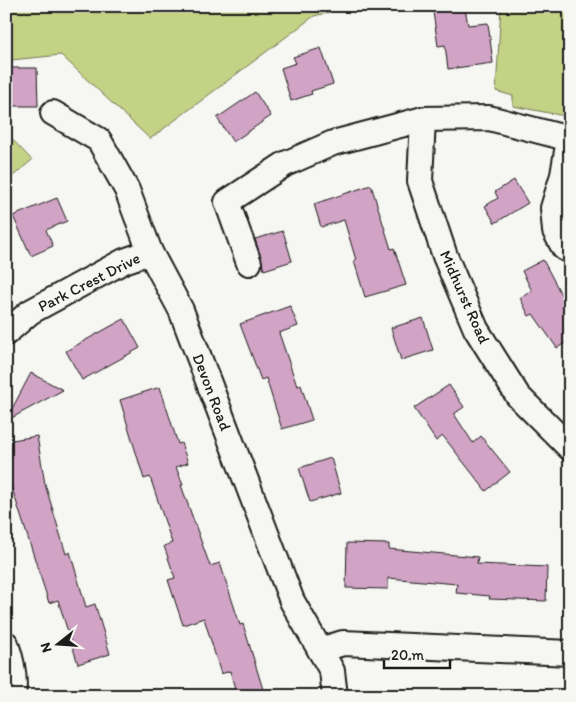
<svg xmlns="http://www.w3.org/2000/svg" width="576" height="702" viewBox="0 0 576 702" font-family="Itim,sans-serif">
  <rect width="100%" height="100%" fill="#f6f6f2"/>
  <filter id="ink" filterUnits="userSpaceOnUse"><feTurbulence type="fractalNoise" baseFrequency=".02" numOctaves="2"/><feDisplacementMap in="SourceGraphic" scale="10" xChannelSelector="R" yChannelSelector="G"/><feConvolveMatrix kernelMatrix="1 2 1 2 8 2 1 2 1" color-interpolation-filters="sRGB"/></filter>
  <g filter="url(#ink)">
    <g fill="#c4d286" stroke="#707751">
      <polygon points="6,6 354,6 314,16 150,139 61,55 11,60 6,63"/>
      <polygon points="501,6 570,6 570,117 513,106 513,96 496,91"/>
      <polygon points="6,133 32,160 6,182"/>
    </g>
    <g fill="#d1a3c5" stroke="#1c1c1c">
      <polygon points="465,8 468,25 488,23 493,63 448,69 445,45 438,46 433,12"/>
      <polygon points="321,48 333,84 311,91 312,94 291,101 281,68 296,63 293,57"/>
      <polygon points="6,68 37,68 38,106 6,106"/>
      <polygon points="255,92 271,116 233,142 217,118"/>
      <polygon points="514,180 528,203 495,223 485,206 498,198 495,192"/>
      <polygon points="371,185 391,249 394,248 406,285 365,297 354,261 356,260 344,220 321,227 314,204"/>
      <polygon points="57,198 67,221 46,230 53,246 31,256 13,216"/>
      <polygon points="283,231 292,261 264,270 255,239"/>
      <polygon points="543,260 570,311 570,340 557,348 533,314 529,316 520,298 532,291 522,271"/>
      <polygon points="290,306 298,326 279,333 297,386 301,385 312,420 282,429 266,378 261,380 240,324"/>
      <polygon points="423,318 433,350 401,360 391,328"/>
      <polygon points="124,319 140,348 82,380 66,351"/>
      <polygon points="31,373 63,390 6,421 6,420"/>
      <polygon points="449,385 464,407 454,414 473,443 481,436 510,472 486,491 443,436 436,441 414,408"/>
      <polygon points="160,387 178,444 181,443 188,463 176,467 183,485 181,485 210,566 220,563 240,625 243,624 265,696 237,696 230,671 221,674 204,618 183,625 168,580 175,578 164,546 172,543 150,477 144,479 120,400"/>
      <polygon points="37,436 45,484 66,554 70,552 86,607 95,604 110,654 78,664 58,600 49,603 10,482 6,482 6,441"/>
      <polygon points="331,458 341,493 310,502 299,468"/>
      <polygon points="347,543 389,544 389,549 478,557 477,564 547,567 546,601 489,599 490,596 456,593 457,584 388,578 388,589 346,588"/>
    </g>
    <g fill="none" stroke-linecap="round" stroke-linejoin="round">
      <defs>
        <g id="minor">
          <polyline points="53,113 99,140 127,190 150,252 181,310 292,601 332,671 335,696"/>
          <polyline points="423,119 420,181 445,256 476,329 518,396 570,448"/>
          <polyline points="569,139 563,175 553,208 555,231 564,248 570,251"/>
          <polyline points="249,263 227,202 285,164 333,143 423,119 489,118 570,139"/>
          <polyline points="6,333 30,312 124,261 150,252"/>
          <path d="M6 644C12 661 16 678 13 696"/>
          <polyline points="320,650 343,643 570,653"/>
        </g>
      </defs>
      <use href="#minor" stroke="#1c1c1c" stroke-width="28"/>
      <use href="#minor" stroke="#f6f6f2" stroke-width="24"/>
    </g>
  </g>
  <g text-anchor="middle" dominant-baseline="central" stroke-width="5" stroke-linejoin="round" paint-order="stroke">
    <g font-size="16" fill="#1c1c1c" stroke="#f6f6f2">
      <text transform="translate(89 282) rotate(-27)">Park Crest Drive</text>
      <text transform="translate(465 297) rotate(66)">Midhurst Road</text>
      <text transform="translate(212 392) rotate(69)">Devon Road</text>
    </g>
  </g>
  <rect width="576" height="702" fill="none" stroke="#f6f6f2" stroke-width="25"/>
  <rect x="12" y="12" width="551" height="677" fill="none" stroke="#1c1c1c" stroke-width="2" filter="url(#ink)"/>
  <g transform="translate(58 644) rotate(253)" stroke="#f6f6f2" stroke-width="4" paint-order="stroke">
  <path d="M0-4L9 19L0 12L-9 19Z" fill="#1c1c1c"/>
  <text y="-8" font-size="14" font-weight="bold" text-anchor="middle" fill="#1c1c1c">N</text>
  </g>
  <path d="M384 660v8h66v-8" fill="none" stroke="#1c1c1c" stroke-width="2.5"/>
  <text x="391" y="660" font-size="15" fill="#1c1c1c" stroke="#f6f6f2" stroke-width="4" paint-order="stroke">20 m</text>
</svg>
